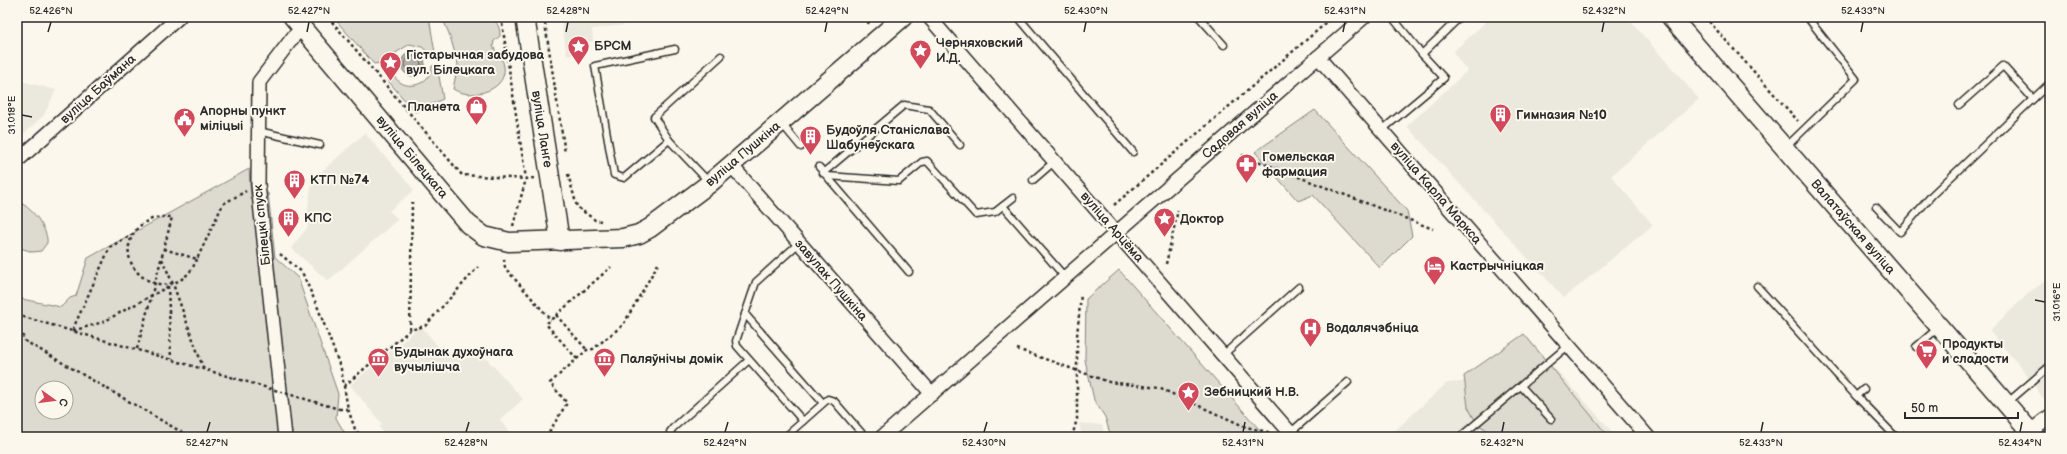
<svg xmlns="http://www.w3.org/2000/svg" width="2067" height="454" viewBox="0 0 2067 454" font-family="'Balsamiq Sans',sans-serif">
  <rect width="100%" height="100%" fill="#fbf7ec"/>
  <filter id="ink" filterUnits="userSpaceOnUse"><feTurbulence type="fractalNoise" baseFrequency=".025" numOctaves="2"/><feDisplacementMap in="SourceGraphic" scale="8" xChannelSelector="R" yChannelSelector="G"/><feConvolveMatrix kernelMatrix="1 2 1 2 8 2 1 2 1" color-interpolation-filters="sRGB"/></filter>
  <g filter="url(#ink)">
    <g fill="#ebe8de">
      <polygon points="561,17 688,17 592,29 593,41 579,44 581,53 567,56"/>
      <polygon points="1491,17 1522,17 1527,21 1532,17 1627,17 1699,99 1611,176 1653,225 1564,298 1407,126 1467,71 1453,52"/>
      <polygon points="17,80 56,90 44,115 17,140"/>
      <polygon points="365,133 414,190 389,211 398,219 328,281 291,248 308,227 307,214 312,180"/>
      <polygon points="2050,278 2050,403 2048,405 2020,366 1989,331 2031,291"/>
      <polygon points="421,326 441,350 487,359 523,399 500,420 514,437 387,437 379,427 382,424 350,385"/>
      <polygon points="1524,334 1617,437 1388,437 1447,383 1462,382"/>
      <polygon points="1079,423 1102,425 1105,437 1082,437"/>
    </g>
    <g fill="#dddad0" stroke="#84827e" fill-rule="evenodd">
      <polygon points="333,17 429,17 435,53 429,53 422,47 410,44 394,54 392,61 374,64"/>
      <path d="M442 17C454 17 486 13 495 21 499 25 500 31 500 36L494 41 493 46C495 52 501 56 503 62 512 90 471 101 453 89L458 64 450 36Z"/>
      <path d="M437 65 443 99 415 112 389 82V75L393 74C402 93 430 87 432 66Z"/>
      <polygon points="1315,110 1407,211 1412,236 1380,268 1313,195 1298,201 1255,152"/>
      <path d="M249 169 251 199 268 193 275 257 298 278 338 394 336 418 347 437H17V298L61 307 70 298 76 296 88 258ZM42 388H66V412H42Z"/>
      <path d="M17 202C30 204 49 230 47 243L41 251 33 252 17 247Z"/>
      <polygon points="1119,270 1266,437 1111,437 1105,417 1094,400 1085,360 1086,299"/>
      <polygon points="1524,334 1609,437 1499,437 1477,424 1468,407 1464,376"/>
    </g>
    <circle fill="#b1afa7" stroke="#7b7a75" cx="413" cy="64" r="12"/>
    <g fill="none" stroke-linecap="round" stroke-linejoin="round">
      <circle stroke="#61605d" stroke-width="1" cx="413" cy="64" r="8"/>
      <defs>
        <g id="lane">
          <polyline points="1018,17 1133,152"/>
          <polyline points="1199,17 1224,45"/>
          <polyline points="1392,17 1422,54 1460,17"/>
          <polyline points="675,49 595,66 614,175 624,178 669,140 709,182"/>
          <polyline points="1959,105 2003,66 2033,99 2050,83"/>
          <polyline points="782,124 801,147"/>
          <polyline points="1382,130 1444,78 1422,54"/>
          <polyline points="258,131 320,145"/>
          <polyline points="669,140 654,117 721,56"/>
          <polyline points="1786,147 1856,79 1807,17"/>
          <polyline points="819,167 909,272"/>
          <polyline points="823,173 904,105 929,109 960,145"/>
          <polyline points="827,176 899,181 922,162 927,161 976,215 995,212 1013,198"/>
          <polyline points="1033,180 1055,161"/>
          <polyline points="1003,206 1044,253"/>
          <polyline points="1876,207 1900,232 1932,195 2033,99"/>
          <polyline points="799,243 756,282 736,341 737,346 803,421"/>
          <polyline points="1045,254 1065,277"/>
          <polyline points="1757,286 1856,396 1864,389"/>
          <polyline points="745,314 823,403"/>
          <polyline points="1916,347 1938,328"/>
          <polyline points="1223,355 1299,287"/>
          <polyline points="1521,386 1551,419"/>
          <polyline points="1856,396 1893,434"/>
          <polyline points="2007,403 2050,366"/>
          <polyline points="1290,433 1348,382"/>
          <polyline points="671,437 670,432 673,428 749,360"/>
          <polyline points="785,437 828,399 834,401 865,437"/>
          <polyline points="1460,437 1569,345"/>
        </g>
        <g id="street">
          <polyline points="929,17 1294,437"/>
          <polyline points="1318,57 1648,437"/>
          <polyline points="17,161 179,17"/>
          <polyline points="731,165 932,394"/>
          <polyline points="285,437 258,184 259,82 294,36 303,28"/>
          <polyline points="882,437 1364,17"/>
          <polyline points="2023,437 2050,416"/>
        </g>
        <g id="secondary">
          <polyline points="293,17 468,224 484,236 509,242 623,238 639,234 650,228 710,183 903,17"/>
          <polyline points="525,17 560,241"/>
          <polyline points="1671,17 2035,437"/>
        </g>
      </defs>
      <use href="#lane" stroke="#2b2b2b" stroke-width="9"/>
      <use href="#street" stroke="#2b2b2b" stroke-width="16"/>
      <use href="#secondary" stroke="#2b2b2b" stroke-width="21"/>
      <g stroke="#2b2b2b" stroke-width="2.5" stroke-dasharray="3 3" stroke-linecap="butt">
        <polyline points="328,17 462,175 526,179 501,17"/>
        <polyline points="544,17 565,153"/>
        <polyline points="1705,17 1798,121"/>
        <polyline points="868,24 870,17"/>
        <polyline points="1242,155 1433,229"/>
        <polyline points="568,174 577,207 595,220 601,221"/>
        <polyline points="1114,205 1333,17"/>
        <polyline points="513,226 526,179 534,178"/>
        <polyline points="133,234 110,247 72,331 103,322 171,285"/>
        <polyline points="164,249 197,259 223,204 246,191"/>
        <polyline points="280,254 302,272 318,308 341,369 348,409 355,429 361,437"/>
        <polyline points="162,259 173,284 204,370"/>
        <polyline points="504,259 505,268 551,320"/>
        <polyline points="1166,264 1178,210"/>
        <polyline points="168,286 171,359"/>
        <polyline points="17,315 234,378"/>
        <polyline points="556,315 587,350"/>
        <polyline points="17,324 25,341 190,437"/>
        <polyline points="410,330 412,202"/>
        <path d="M137 349C149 305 161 261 172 217 158 216 145 219 136 230 106 270 175 313 197 259"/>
        <polyline points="1017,349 1109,382 1159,388 1246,427 1272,433"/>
        <polyline points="577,359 546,324 611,267"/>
        <polyline points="344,386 410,330 425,326 478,267"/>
        <polyline points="339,409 348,409"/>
        <polyline points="546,437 567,403 550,383 587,350 593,349 623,325 658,264"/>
        <polyline points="1072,437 1077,419 1077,336 1081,294"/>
      </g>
      <use href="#lane" stroke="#fbf7ec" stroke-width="6"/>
      <use href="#street" stroke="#fbf7ec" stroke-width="13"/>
      <use href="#secondary" stroke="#fbf7ec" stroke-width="18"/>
      <polyline stroke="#2b2b2b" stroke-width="2.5" stroke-dasharray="3 3" stroke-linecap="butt" points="234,378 339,409"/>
    </g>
  </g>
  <path fill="none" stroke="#2b2b2b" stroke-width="1.5" d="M48 32 51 22M307 32 309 22M566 32 568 22M825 32 827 22M1084 32 1086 22M1343 32 1345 22M1602 32 1604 22M1861 32 1863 22M22 115 32 117M2035 300 2045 302M207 432 210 422M466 432 469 422M725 432 728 422M984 432 987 422M1243 432 1245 422M1502 432 1504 422M1761 432 1763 422M2020 432 2022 422"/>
  <defs>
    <symbol id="sight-pin" viewBox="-11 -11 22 30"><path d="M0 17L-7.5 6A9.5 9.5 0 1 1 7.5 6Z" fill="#d1495b" stroke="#fbf7ec"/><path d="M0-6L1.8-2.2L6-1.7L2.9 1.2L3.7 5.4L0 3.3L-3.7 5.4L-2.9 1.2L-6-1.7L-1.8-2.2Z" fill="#fff"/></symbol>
    <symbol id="shop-pin" viewBox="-11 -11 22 30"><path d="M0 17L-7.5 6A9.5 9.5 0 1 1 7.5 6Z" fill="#d1495b" stroke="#fbf7ec"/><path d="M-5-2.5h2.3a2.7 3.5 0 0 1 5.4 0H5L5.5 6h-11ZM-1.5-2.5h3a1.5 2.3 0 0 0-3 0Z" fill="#fff"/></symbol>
    <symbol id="building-pin" viewBox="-11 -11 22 30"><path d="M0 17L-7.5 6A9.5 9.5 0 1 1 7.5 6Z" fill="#d1495b" stroke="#fbf7ec"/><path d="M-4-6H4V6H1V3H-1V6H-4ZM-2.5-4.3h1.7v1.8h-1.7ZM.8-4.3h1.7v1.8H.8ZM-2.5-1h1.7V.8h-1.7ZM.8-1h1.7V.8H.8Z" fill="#fff"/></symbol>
    <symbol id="civic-pin" viewBox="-11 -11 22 30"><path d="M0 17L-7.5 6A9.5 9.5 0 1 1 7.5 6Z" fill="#d1495b" stroke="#fbf7ec"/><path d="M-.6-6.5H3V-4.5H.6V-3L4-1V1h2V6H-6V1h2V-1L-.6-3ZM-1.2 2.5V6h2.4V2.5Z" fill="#fff"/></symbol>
    <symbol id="pharmacy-pin" viewBox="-11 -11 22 30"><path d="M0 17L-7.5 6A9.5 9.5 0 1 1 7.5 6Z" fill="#d1495b" stroke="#fbf7ec"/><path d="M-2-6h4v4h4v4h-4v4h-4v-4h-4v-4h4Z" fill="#fff"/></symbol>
    <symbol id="hotel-pin" viewBox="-11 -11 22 30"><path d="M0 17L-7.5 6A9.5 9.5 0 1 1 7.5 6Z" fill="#d1495b" stroke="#fbf7ec"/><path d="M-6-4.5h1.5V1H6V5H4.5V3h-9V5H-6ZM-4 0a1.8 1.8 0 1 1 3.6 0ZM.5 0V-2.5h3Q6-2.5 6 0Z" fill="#fff"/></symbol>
    <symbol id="hospital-pin" viewBox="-11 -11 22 30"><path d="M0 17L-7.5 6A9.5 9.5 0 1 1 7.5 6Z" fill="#d1495b" stroke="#fbf7ec"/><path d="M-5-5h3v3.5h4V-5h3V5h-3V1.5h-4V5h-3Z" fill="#fff"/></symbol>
    <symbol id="supermarket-pin" viewBox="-11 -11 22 30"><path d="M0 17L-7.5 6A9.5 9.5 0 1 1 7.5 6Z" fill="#d1495b" stroke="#fbf7ec"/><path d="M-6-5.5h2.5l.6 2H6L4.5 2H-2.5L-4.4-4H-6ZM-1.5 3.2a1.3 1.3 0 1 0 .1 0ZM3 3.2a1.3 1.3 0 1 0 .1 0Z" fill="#fff"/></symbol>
    <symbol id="museum-pin" viewBox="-11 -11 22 30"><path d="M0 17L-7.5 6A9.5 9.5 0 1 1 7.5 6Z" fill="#d1495b" stroke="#fbf7ec"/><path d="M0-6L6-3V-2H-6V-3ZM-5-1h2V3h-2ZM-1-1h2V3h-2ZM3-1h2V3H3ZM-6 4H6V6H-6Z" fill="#fff"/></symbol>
  </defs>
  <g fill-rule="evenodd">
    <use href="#sight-pin" x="566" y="34" width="25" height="34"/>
    <use href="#sight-pin" x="908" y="38" width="25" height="34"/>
    <use href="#sight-pin" x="378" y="50" width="25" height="34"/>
    <use href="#shop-pin" x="464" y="94" width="25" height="34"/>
    <use href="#building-pin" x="1488" y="102" width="25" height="34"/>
    <use href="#civic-pin" x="172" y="106" width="25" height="34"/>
    <use href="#building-pin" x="798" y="124" width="25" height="34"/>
    <use href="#pharmacy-pin" x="1234" y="152" width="25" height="34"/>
    <use href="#building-pin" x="282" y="168" width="25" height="34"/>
    <use href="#building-pin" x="276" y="206" width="25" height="34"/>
    <use href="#sight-pin" x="1152" y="206" width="25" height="34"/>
    <use href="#hotel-pin" x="1422" y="254" width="25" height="34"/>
    <use href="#hospital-pin" x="1298" y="316" width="25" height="34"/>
    <use href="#supermarket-pin" x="1914" y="338" width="25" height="34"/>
    <use href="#museum-pin" x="366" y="346" width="25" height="34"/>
    <use href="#museum-pin" x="592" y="346" width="25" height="34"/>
    <use href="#sight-pin" x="1176" y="380" width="25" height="34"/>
  </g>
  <g text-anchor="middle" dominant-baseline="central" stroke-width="4" stroke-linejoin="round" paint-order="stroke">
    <g font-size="13" font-weight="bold" fill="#2b2b2b" stroke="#fbf7ec" text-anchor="start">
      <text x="936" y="43">Черняховский<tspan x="936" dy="15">И.Д.</tspan></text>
      <text x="594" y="46">БРСМ</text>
      <text x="406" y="55">Гістарычная забудова<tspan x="406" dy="15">вул. Білецкага</tspan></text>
      <text x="460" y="107" text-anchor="end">Планета</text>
      <text x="200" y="111">Апорны пункт<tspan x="200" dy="15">міліцыі</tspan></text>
      <text x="1516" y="115">Гимназия №10</text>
      <text x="826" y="130">Будоўля Станіслава<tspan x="826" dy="15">Шабунеўскага</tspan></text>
      <text x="1262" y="157">Гомельская<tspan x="1262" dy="15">фармация</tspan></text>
      <text x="310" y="180">КТП №74</text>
      <text x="304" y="218">КПС</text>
      <text x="1180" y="219">Доктор</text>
      <text x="1450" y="266">Кастрычніцкая</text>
      <text x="1326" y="328">Водалячэбніца</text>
      <text x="1942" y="344">Продукты<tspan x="1942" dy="15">и сладости</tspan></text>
      <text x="394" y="352">Будынак духоўнага<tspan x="394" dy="15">вучылішча</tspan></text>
      <text x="620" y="359">Паляўнічы домік</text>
      <text x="1204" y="392">Зебницкий Н.В.</text>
    </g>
    <g font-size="13" fill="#2b2b2b" stroke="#fbf7ec">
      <text transform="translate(98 89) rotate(-42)">вуліца Баўмана</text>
      <text transform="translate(1240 125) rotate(-41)">Садовая вуліца</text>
      <text transform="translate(542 129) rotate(81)">вуліца Ланге</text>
      <text transform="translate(743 154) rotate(-40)">вуліца Пушкіна</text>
      <text transform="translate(412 157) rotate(50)">вуліца Білецкага</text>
      <text transform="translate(1436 193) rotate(49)">вуліца Карла Маркса</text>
      <text transform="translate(262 225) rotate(-96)">Білецкі спуск</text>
      <text transform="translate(1112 227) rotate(49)">вуліца Арцёма</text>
      <text transform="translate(1853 227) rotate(49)">Валатаўская вуліца</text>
      <text transform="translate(831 280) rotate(49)">завулак Пушкіна</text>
    </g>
  </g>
  <rect width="2067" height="454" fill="none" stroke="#fbf7ec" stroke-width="44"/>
  <g transform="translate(54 400) rotate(104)"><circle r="19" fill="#fbf7ec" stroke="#a8a59f"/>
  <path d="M0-3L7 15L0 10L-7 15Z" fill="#d1495b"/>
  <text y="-6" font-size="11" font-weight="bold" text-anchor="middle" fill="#2b2b2b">С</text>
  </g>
  <path d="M1905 412v6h113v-6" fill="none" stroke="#2b2b2b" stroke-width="2"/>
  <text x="1911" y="412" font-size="12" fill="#2b2b2b" stroke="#fbf7ec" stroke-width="3" paint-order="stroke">50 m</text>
  <rect x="22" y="22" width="2023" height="410" fill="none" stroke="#2b2b2b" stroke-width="1.5"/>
  <g font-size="10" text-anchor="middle" fill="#2b2b2b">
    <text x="51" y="14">52.426°N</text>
    <text x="309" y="14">52.427°N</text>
    <text x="568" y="14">52.428°N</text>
    <text x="827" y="14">52.429°N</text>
    <text x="1086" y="14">52.430°N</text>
    <text x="1345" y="14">52.431°N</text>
    <text x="1604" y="14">52.432°N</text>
    <text x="1863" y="14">52.433°N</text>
    <text transform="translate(11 115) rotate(-90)" y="4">31.018°E</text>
    <text transform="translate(2056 302) rotate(-90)" y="4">31.016°E</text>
    <text x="207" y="446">52.427°N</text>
    <text x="466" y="446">52.428°N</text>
    <text x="725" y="446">52.429°N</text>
    <text x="984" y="446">52.430°N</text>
    <text x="1243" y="446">52.431°N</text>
    <text x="1502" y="446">52.432°N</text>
    <text x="1761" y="446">52.433°N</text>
    <text x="2020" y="446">52.434°N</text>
  </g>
</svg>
